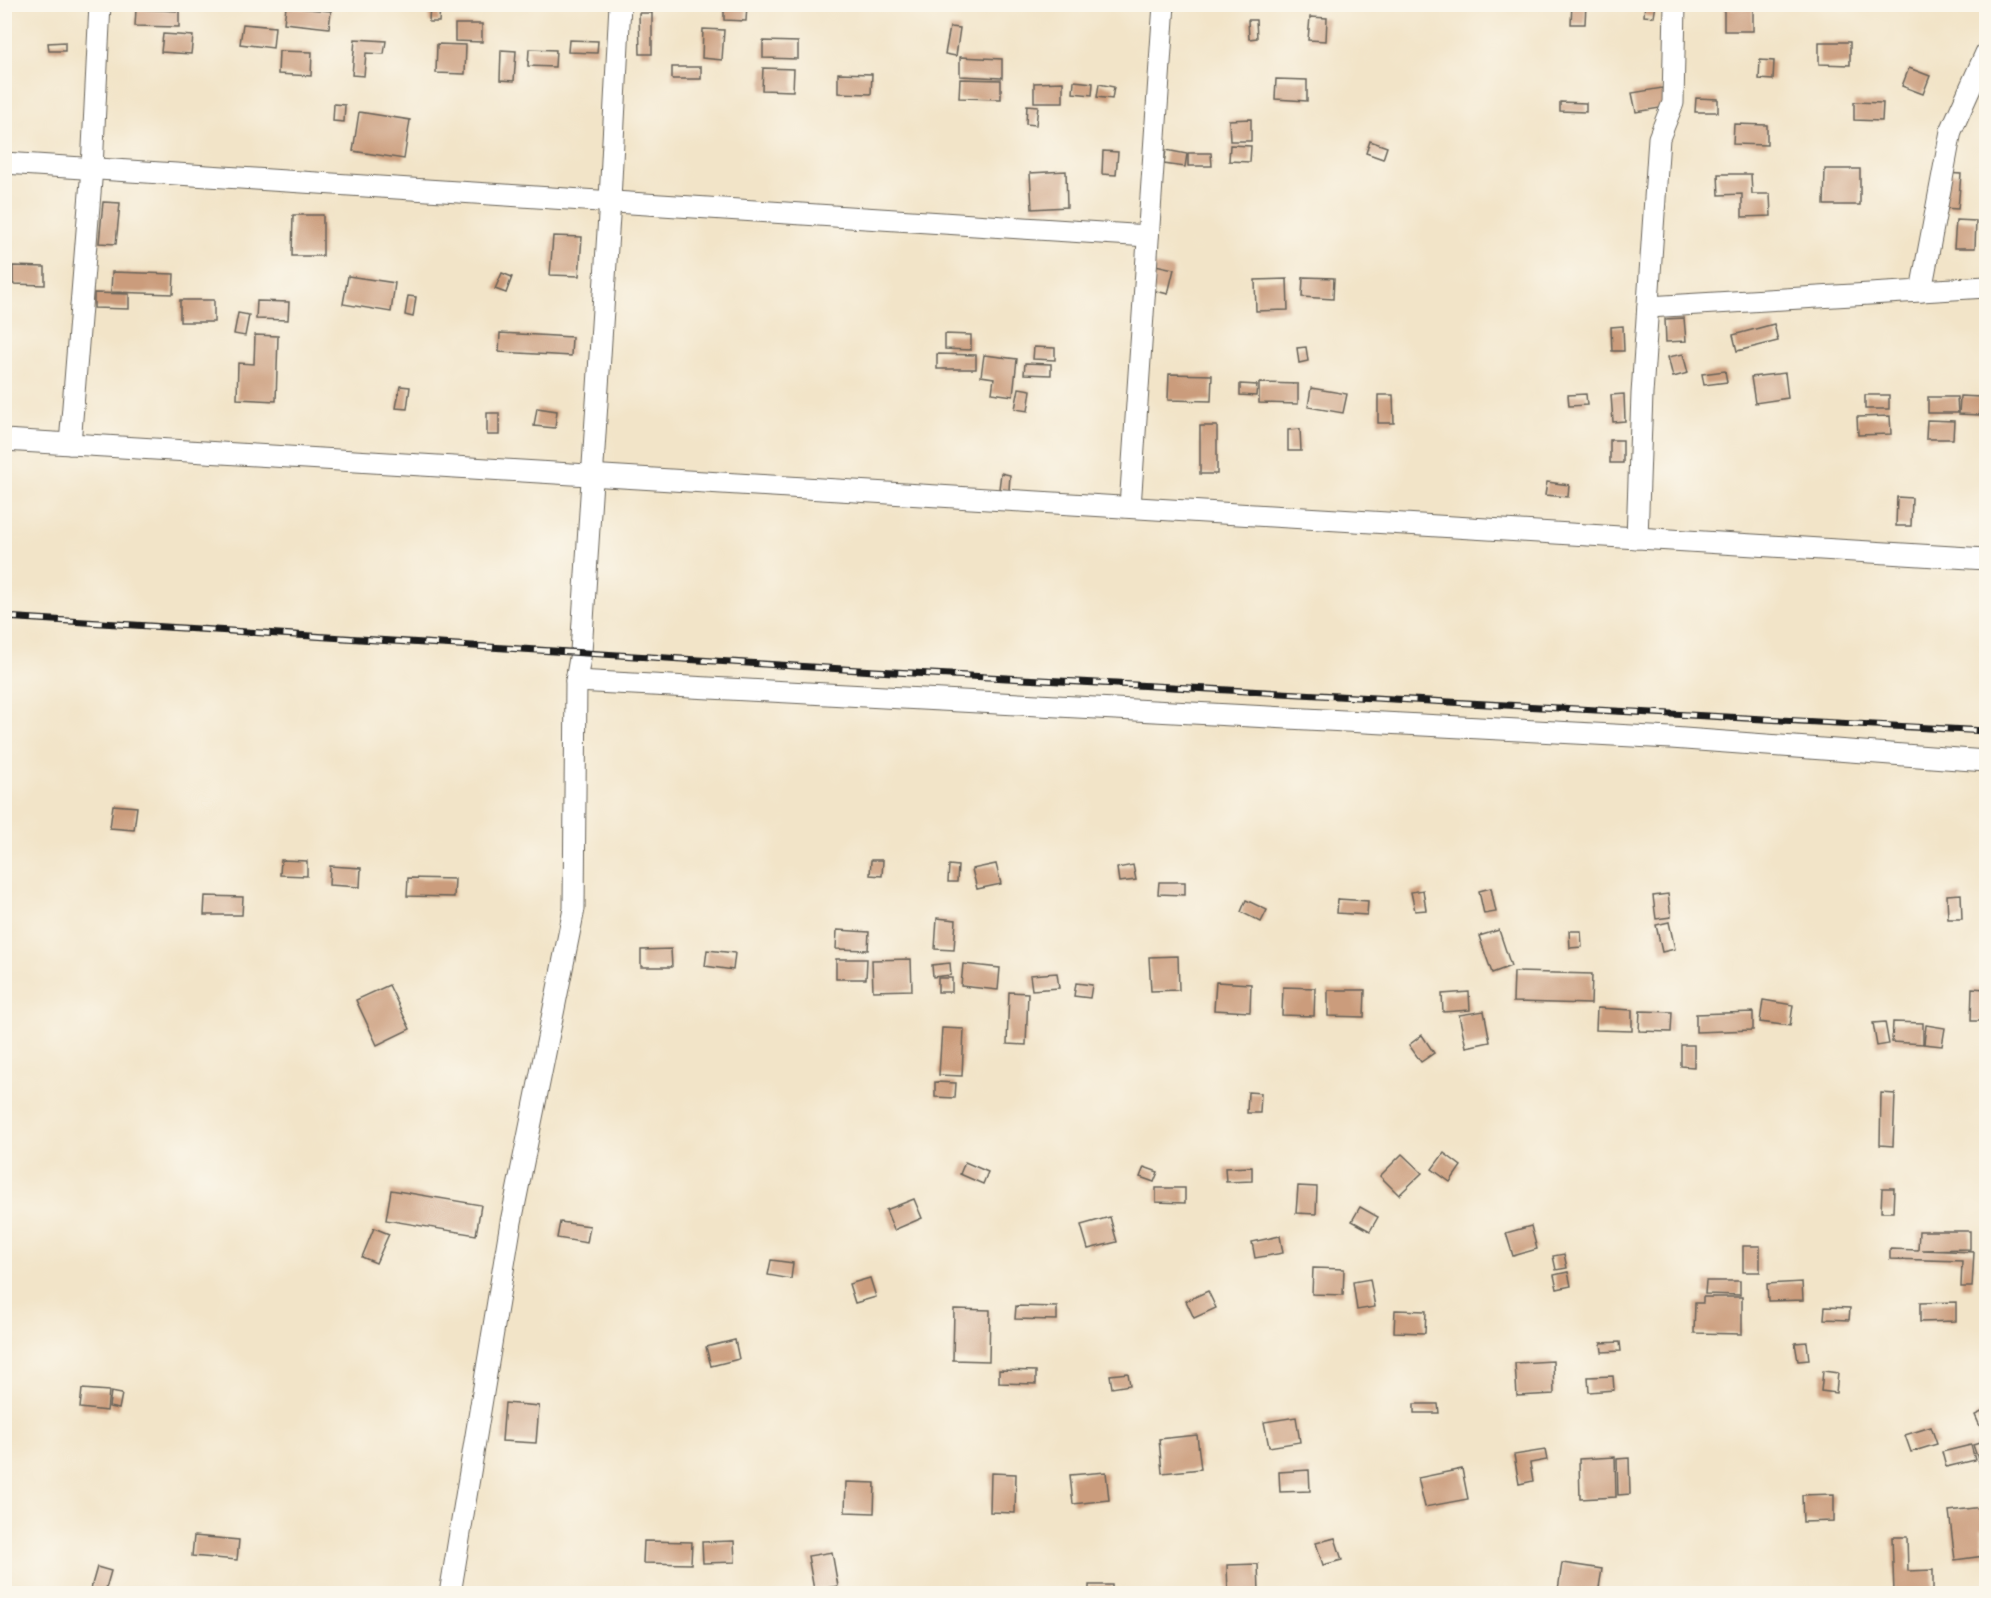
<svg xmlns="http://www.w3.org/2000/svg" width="1991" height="1598" viewBox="0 0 1991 1598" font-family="'Libre Bodoni',serif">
  <rect width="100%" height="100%" fill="#fbf7ec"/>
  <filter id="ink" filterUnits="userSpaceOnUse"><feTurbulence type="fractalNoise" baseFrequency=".0167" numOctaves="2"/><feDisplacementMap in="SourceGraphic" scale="12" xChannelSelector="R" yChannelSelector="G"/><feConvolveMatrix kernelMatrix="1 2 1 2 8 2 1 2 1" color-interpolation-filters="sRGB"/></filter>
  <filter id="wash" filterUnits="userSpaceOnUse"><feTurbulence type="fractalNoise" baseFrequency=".008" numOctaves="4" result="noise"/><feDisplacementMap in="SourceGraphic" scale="24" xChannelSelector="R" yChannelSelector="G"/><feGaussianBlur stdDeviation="1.35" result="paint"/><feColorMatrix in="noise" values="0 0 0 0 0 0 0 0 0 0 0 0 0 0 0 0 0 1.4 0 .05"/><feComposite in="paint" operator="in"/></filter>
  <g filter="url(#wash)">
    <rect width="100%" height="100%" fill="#f2e4c8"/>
    <g id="blocks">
      <g fill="#cb9c7c">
        <polygon points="430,4 440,4 439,22 429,22"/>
        <polygon points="724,4 747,4 746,21 724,20"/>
        <polygon points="1572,4 1586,4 1585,24 1571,24"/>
        <polygon points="1645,4 1656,4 1654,17 1644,16"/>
        <polygon points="286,7 331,11 329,28 284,23"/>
        <rect x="1724" y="8" width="29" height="23"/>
        <polygon points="136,9 179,11 179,27 135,26"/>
        <polygon points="639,13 652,13 652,54 640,54"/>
        <polygon points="1310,17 1327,18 1326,41 1308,40"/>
        <polygon points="1248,20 1256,20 1257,38 1249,39"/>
        <polygon points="243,24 275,27 273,48 240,44"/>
        <polygon points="455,24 482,24 482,42 455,41"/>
        <polygon points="950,27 960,28 956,56 945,54"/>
        <polygon points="703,29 724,30 722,60 702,58"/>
        <polygon points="163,34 193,36 191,54 161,52"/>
        <polygon points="355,39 386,41 384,54 366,53 364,76 352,75"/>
        <polygon points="569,40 598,41 597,53 568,52"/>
        <polygon points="763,41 798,42 798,59 763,58"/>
        <polygon points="65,42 65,51 49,51 48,43"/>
        <polygon points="1819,42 1850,42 1850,65 1819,64"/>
        <polygon points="437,44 466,45 465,74 436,73"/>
        <polygon points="529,49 556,50 555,67 528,66"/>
        <polygon points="501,50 516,51 514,81 500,80"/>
        <polygon points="279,51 312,52 311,76 278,74"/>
        <polygon points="960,57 1002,59 1002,78 960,76"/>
        <polygon points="1760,60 1774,61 1773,80 1759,79"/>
        <rect x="672" y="67" width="29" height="12"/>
        <polygon points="763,68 794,69 793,91 762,90"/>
        <polygon points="1909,68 1930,76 1923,94 1902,86"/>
        <polygon points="838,73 872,74 871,94 838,93"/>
        <polygon points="960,79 1001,80 1001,99 959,98"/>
        <polygon points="1276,79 1307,80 1307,101 1275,99"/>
        <polygon points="1074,81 1093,83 1092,95 1073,93"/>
        <polygon points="1063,82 1063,102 1034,102 1034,83"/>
        <polygon points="1099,84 1114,87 1112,99 1097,97"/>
        <polygon points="1662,88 1666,107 1636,112 1632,93"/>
        <polygon points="1696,98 1718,99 1718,112 1695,112"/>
        <polygon points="1560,102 1586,103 1586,112 1560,111"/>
        <polygon points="1854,102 1883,103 1882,121 1854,120"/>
        <polygon points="334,104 345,105 344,122 333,121"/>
        <polygon points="1027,105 1038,106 1036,125 1026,124"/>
        <polygon points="359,112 410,120 404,159 353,151"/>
        <polygon points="1251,119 1251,141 1230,141 1229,120"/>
        <polygon points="1734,124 1767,125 1767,145 1733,144"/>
        <polygon points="1370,141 1387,147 1383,159 1366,153"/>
        <polygon points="1230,145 1251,146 1250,162 1229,161"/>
        <polygon points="1166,150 1187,154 1185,167 1164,164"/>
        <polygon points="1103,151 1118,152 1116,175 1102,174"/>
        <polygon points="1188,153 1211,153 1212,166 1188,166"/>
        <polygon points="1825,169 1860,169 1860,205 1824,205"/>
        <polygon points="1066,171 1067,207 1032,209 1030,173"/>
        <polygon points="1945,173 1961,174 1958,209 1943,208"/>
        <polygon points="1718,174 1751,174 1752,194 1770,194 1771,216 1742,217 1742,194 1719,195"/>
        <polygon points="103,202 120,203 116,244 99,243"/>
        <polygon points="293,215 323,215 323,256 292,256"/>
        <polygon points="1956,220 1976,221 1975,248 1954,248"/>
        <polygon points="553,236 582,237 579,276 550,275"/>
        <polygon points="1146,263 1174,269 1168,294 1140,287"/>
        <polygon points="13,266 45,267 45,285 13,284"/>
        <polygon points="112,272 174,274 173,294 111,292"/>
        <polygon points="502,273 512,277 506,293 495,289"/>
        <polygon points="348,276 395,283 391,312 343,304"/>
        <polygon points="1303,277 1334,278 1333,299 1302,297"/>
        <polygon points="1287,279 1288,310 1256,311 1255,280"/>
        <polygon points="94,293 129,294 129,309 94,308"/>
        <polygon points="408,296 416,297 413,317 405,315"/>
        <rect x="180" y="300" width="34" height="22"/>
        <polygon points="257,301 289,302 288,320 256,319"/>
        <polygon points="238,313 249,315 245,336 234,334"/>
        <polygon points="1684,318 1686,341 1666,342 1665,319"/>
        <polygon points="1774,324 1778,341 1737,351 1733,335"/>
        <polygon points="1623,326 1624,351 1612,351 1611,327"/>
        <polygon points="500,333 572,337 571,356 499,352"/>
        <polygon points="945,334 971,335 971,350 945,349"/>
        <polygon points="255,335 278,336 276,401 237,399 238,363 254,364"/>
        <polygon points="1034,347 1055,348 1055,360 1033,359"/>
        <polygon points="1306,347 1308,361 1299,363 1297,348"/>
        <polygon points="937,354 976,355 976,369 937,369"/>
        <polygon points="1683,354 1688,373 1673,377 1668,357"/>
        <polygon points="984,355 1017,359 1013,396 992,393 994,378 981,376"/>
        <polygon points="1025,363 1051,364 1051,375 1024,374"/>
        <polygon points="1725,371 1727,382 1704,385 1702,374"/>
        <polygon points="1785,373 1788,398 1755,403 1751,377"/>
        <polygon points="1169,374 1212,375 1211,401 1168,400"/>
        <polygon points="1259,383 1298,384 1298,404 1259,403"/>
        <polygon points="1240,384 1257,385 1256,396 1240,395"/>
        <polygon points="400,386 410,387 407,409 396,408"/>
        <polygon points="1019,388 1031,390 1028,411 1015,409"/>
        <polygon points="1311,388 1347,394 1343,413 1308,407"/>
        <polygon points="1586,394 1587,405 1569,406 1568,395"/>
        <polygon points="1624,394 1625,421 1613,422 1611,395"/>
        <polygon points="1378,395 1393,395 1394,423 1378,423"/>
        <rect x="1865" y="395" width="24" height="14"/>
        <polygon points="1960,396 1980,397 1980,415 1959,414"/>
        <polygon points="1928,397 1957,397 1958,413 1928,413"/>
        <polygon points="537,408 557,411 555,428 534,426"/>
        <rect x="487" y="413" width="12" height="22"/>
        <polygon points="1890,416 1891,434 1858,435 1857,417"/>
        <polygon points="1927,420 1954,421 1953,439 1926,439"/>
        <rect x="1200" y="426" width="17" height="48"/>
        <polygon points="1300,429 1301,451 1288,451 1288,430"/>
        <rect x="1610" y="440" width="13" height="23"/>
        <polygon points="1001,473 1010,475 1009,490 999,489"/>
        <polygon points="1547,482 1569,485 1568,497 1545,495"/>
        <polygon points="1897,497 1912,498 1911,526 1896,526"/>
        <polygon points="113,805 137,807 134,830 110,828"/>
        <polygon points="281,860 307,861 307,876 280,875"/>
        <polygon points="871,860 883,860 882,876 870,875"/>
        <polygon points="996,864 1001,884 977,889 972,869"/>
        <polygon points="949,865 958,866 957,882 948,882"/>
        <polygon points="1133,865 1136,880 1119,882 1117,868"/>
        <polygon points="330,866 361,868 360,887 329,885"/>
        <polygon points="408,878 455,879 454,897 407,896"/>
        <polygon points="1159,882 1185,882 1185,895 1158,894"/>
        <polygon points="1491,888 1496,912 1484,914 1479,891"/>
        <polygon points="1423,890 1426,910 1415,911 1411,892"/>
        <polygon points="1668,894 1671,917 1656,919 1653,896"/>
        <polygon points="1961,894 1962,919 1948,919 1947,895"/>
        <polygon points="205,896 243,897 242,915 204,915"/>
        <polygon points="1338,899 1368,901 1367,915 1337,913"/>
        <polygon points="1246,900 1267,910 1261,922 1241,912"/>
        <polygon points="937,918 956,920 954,950 935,949"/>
        <polygon points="1669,922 1675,949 1662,952 1656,925"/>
        <polygon points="837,930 869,932 868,950 836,949"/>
        <polygon points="1499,930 1511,966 1492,973 1479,936"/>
        <polygon points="1569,931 1581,931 1582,947 1570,948"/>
        <polygon points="671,949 672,967 641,967 641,950"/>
        <polygon points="707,950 735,953 733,970 705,966"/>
        <polygon points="1178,956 1179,990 1151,991 1149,957"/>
        <polygon points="836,959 867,959 866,979 836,979"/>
        <polygon points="911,959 912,990 873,991 872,960"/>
        <polygon points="950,963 951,975 933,977 932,965"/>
        <polygon points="963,964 1000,968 998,990 961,986"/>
        <polygon points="1514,972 1592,974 1591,1004 1513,1002"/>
        <polygon points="1057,973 1059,988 1032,990 1030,975"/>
        <rect x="938" y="978" width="14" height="14"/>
        <polygon points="1216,982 1251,984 1250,1012 1214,1010"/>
        <polygon points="1076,983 1092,985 1090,998 1074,996"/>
        <polygon points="389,985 410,1029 377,1045 356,1000"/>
        <polygon points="1283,987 1315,988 1314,1016 1282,1015"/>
        <polygon points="1972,988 1986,989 1986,1021 1971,1021"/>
        <polygon points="1328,990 1365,990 1364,1017 1328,1016"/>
        <polygon points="1009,992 1028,993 1026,1045 1007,1044"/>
        <polygon points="1469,992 1470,1010 1443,1012 1442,994"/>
        <polygon points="1763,1000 1793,1005 1790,1026 1760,1022"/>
        <polygon points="1597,1008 1632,1010 1632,1031 1596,1030"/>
        <polygon points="1484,1011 1490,1042 1466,1047 1459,1015"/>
        <polygon points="1640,1011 1672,1012 1671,1032 1639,1031"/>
        <polygon points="1753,1012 1753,1030 1696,1032 1696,1014"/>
        <polygon points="1885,1022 1889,1044 1877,1046 1873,1023"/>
        <polygon points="1893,1022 1923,1023 1923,1044 1892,1042"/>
        <polygon points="1926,1025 1945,1028 1942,1046 1924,1044"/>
        <polygon points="942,1028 964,1029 962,1076 939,1075"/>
        <polygon points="1422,1035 1434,1053 1421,1062 1409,1045"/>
        <polygon points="1681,1045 1694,1045 1694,1067 1681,1066"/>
        <polygon points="935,1082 956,1083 955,1098 935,1097"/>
        <polygon points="1248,1092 1261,1093 1260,1113 1247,1113"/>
        <polygon points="1881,1093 1895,1094 1893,1146 1880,1145"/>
        <polygon points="1444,1153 1461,1166 1450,1182 1432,1169"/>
        <polygon points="1402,1154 1422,1173 1399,1195 1380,1176"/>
        <polygon points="965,1162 988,1172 983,1184 960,1174"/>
        <polygon points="1144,1167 1158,1172 1154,1182 1140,1177"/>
        <polygon points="1252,1167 1252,1181 1226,1182 1225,1168"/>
        <polygon points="1298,1186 1317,1187 1316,1214 1296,1213"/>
        <polygon points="1156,1188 1185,1188 1185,1203 1156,1202"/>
        <polygon points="1882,1188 1894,1188 1893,1212 1881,1212"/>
        <polygon points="391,1190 481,1205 476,1235 386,1220"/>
        <polygon points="914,1199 922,1218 894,1230 886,1210"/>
        <polygon points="1360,1207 1378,1217 1370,1231 1352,1221"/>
        <polygon points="1110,1217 1117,1242 1088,1249 1081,1225"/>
        <polygon points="560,1222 590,1226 587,1243 557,1238"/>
        <polygon points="1531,1226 1537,1249 1513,1256 1506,1233"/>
        <polygon points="374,1228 389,1234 376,1263 362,1257"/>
        <polygon points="1919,1231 1970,1231 1970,1249 1922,1250 1974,1252 1972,1287 1961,1287 1962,1261 1890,1259 1890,1249 1918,1250"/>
        <polygon points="1280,1236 1283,1253 1255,1258 1252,1242"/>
        <rect x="1743" y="1246" width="17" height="26"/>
        <polygon points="1564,1254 1567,1268 1556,1270 1553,1256"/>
        <polygon points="771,1260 793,1263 791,1279 768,1275"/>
        <polygon points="1313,1268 1344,1269 1343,1295 1312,1294"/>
        <polygon points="1568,1272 1571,1286 1557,1289 1554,1275"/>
        <polygon points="870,1278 876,1297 855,1303 849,1284"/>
        <polygon points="1370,1279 1375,1307 1357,1310 1353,1282"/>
        <polygon points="1706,1281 1740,1281 1740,1295 1705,1294"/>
        <polygon points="1802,1282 1803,1300 1768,1301 1767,1284"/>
        <polygon points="1208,1291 1216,1308 1194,1318 1186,1301"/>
        <polygon points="1703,1297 1742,1297 1742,1334 1694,1333 1695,1303 1703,1303"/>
        <polygon points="1956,1302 1956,1321 1920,1322 1920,1303"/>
        <polygon points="1016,1306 1057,1307 1057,1320 1015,1319"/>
        <polygon points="1825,1307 1850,1308 1849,1320 1824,1319"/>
        <polygon points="954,1309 990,1310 989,1361 953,1360"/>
        <polygon points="1395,1310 1426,1311 1425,1333 1394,1332"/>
        <polygon points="735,1340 739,1359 711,1366 706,1347"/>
        <polygon points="1620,1342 1621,1351 1602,1352 1601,1343"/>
        <polygon points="1807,1342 1809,1360 1798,1361 1795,1343"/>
        <polygon points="1553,1361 1554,1394 1517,1396 1515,1363"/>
        <polygon points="999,1370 1036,1371 1036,1384 999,1383"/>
        <polygon points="1823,1371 1838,1373 1836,1393 1821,1391"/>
        <polygon points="1128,1373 1130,1385 1112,1388 1110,1375"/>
        <polygon points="1613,1376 1614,1390 1589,1392 1588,1377"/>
        <polygon points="82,1389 109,1391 107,1411 80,1408"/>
        <polygon points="111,1392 122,1394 119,1409 109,1407"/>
        <polygon points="505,1403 539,1406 536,1443 502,1441"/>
        <polygon points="1414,1404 1438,1404 1439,1413 1414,1413"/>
        <polygon points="1986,1410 1986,1432 1983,1433 1975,1415"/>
        <polygon points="1296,1417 1300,1442 1269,1447 1264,1422"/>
        <polygon points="1931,1427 1937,1444 1911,1452 1905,1435"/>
        <polygon points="1197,1435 1201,1469 1162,1473 1159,1439"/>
        <polygon points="1986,1441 1986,1463 1980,1465 1973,1445"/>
        <polygon points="1971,1445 1975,1460 1946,1467 1942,1452"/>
        <polygon points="1545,1450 1547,1460 1530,1463 1533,1481 1519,1484 1514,1455"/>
        <polygon points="1615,1457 1616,1497 1580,1499 1579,1459"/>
        <polygon points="1629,1458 1630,1494 1618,1495 1617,1459"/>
        <polygon points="1462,1469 1468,1499 1425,1507 1418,1478"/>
        <polygon points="1309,1470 1310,1491 1280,1492 1279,1472"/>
        <polygon points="1106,1472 1109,1500 1073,1504 1070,1475"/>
        <polygon points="991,1473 1016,1474 1015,1513 990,1512"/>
        <polygon points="846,1482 875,1483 874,1513 845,1512"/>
        <polygon points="1834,1494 1834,1521 1803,1522 1802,1495"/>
        <polygon points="1982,1507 1983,1515 1986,1515 1986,1528 1981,1529 1984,1556 1955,1560 1949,1511"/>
        <polygon points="194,1536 239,1540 237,1560 192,1556"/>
        <polygon points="1892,1537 1907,1537 1908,1571 1933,1570 1933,1592 1894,1593"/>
        <polygon points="1335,1538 1342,1560 1323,1565 1316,1543"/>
        <polygon points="644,1541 692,1542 691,1564 643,1563"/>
        <polygon points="734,1541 735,1562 703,1563 702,1542"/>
        <polygon points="832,1552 838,1586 814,1590 808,1556"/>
        <polygon points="1562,1563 1602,1569 1598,1594 1558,1590"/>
        <polygon points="1258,1564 1259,1592 1228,1593 1227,1565"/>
        <polygon points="97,1567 111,1571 105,1592 91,1588"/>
        <rect x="1089" y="1585" width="23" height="9"/>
      </g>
    </g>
  </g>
  <g filter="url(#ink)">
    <use href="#blocks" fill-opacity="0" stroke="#676258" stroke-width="1.5"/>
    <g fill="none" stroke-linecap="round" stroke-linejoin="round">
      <defs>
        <g id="street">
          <polyline points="4,163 1148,236"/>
          <polyline points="1921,291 1986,287"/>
          <polyline points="1648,307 1921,291 1951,131 1986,53"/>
          <polyline points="4,440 1986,559"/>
          <polyline points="70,444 92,168 100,4"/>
          <polyline points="1130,507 1164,4"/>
          <polyline points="1637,538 1642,394 1659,138 1673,103 1675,4"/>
          <polyline points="576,681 1671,738 1986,761"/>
          <polyline points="450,1594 511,1222 574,909 576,681 581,652 610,200 620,4"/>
        </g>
      </defs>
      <use href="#street" stroke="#676258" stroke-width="23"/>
      <use href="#street" stroke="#fff" stroke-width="21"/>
      <defs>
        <polyline id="rail" points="4,617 875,671 1986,731"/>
      </defs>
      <use href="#rail" stroke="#1c1c1c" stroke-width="7"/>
      <use href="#rail" stroke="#fbf7ec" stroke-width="4.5" stroke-dasharray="14" stroke-linecap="butt"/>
    </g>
  </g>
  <rect width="1991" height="1598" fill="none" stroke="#fbf7ec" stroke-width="24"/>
</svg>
